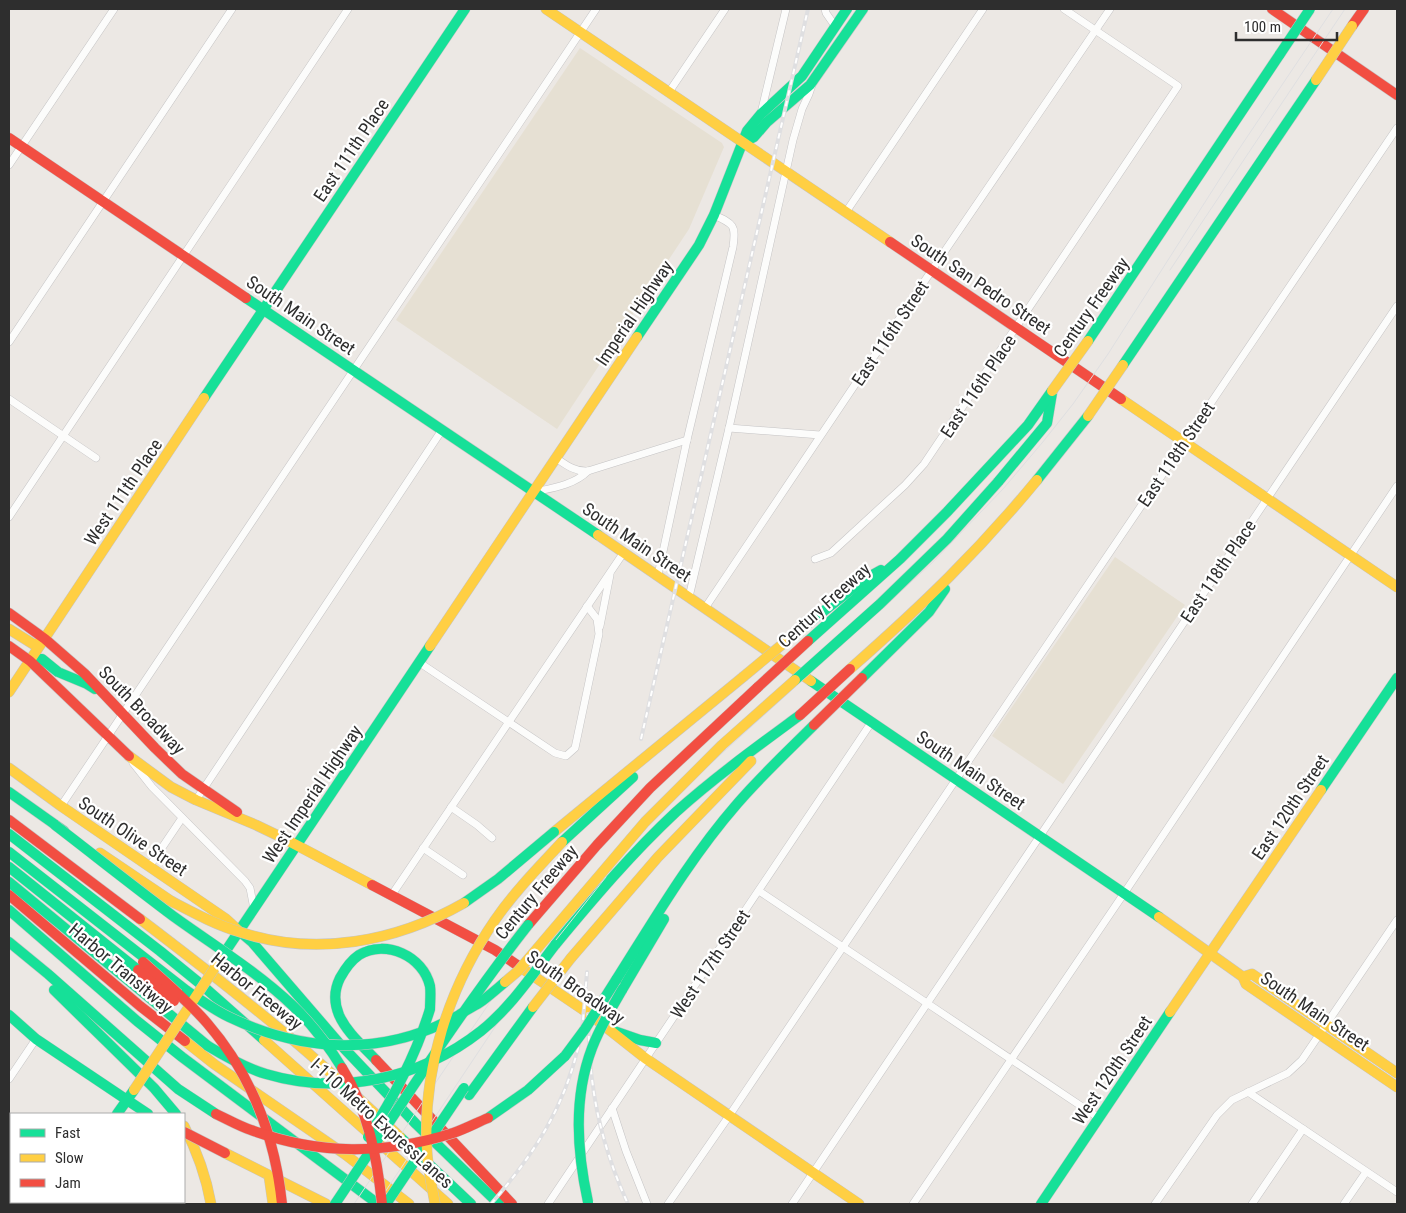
<svg xmlns="http://www.w3.org/2000/svg" width="1406" height="1213" viewBox="0 0 1406 1213" font-family="'Roboto Condensed',sans-serif">
  <rect width="100%" height="100%" fill="#ece8e4"/>
  <g fill="#e6e0d3">
    <polygon points="580,48 722,143 724,147 689,229 557,429 396,320"/>
    <polygon points="1115,557 1185,605 1063,784 992,736"/>
  </g>
  <g fill="none" stroke-linecap="round" stroke-linejoin="round">
    <defs>
      <g id="street">
        <polyline points="825,9 826,13 835,26"/>
        <polyline points="669,92 725,9"/>
        <polyline points="761,113 786,9"/>
        <polyline points="9,165 114,9"/>
        <polyline points="846,212 983,9"/>
        <polyline points="9,342 232,9"/>
        <polyline points="9,399 96,458"/>
        <polyline points="729,428 820,435"/>
        <path d="M556 458C566 465 575 472 588 471L687 440"/>
        <path d="M534 492C553 488 574 485 588 471"/>
        <polyline points="9,517 348,9"/>
        <polyline points="815,559 831,553 905,485 924,464 1178,86 1064,9"/>
        <path d="M658 575 687 440 733 247C736 225 734 224 714 215"/>
        <polyline points="689,597 729,428 793,140 802,109 809,94 812,85"/>
        <polyline points="705,608 938,261 1110,9"/>
        <polyline points="600,626 610,575"/>
        <polyline points="420,663 555,753 566,756 575,748 599,634 597,619 587,606"/>
        <polyline points="133,763 152,787 245,881 250,888 254,909"/>
        <polyline points="196,800 442,430"/>
        <polyline points="61,806 596,9"/>
        <polyline points="451,807 477,825 492,838"/>
        <polyline points="423,848 463,875"/>
        <polyline points="149,867 182,818"/>
        <path d="M759 891C872 967 986 1042 1099 1118"/>
        <polyline points="391,896 624,552"/>
        <polyline points="9,1079 36,1039"/>
        <polyline points="1248,1092 1397,1192"/>
        <polyline points="612,1108 626,1151 647,1204"/>
        <polyline points="548,1204 871,723"/>
        <polyline points="668,1204 729,1116 961,772 1397,128"/>
        <polyline points="792,1204 1397,306"/>
        <polyline points="913,1204 1129,886 1397,486"/>
        <polyline points="1155,1204 1217,1115 1232,1100 1288,1073 1302,1060 1397,920"/>
        <polyline points="1252,1204 1303,1129"/>
        <polyline points="1344,1204 1366,1172"/>
      </g>
      <g id="fast">
        <polyline points="744,142 754,137 767,122 810,85 863,9"/>
        <polyline points="246,298 598,535"/>
        <polyline points="637,337 699,245 714,215 747,131 761,114 802,76 847,9"/>
        <polyline points="1088,341 1280,54"/>
        <polyline points="1123,365 1316,80"/>
        <polyline points="204,398 465,9"/>
        <polyline points="1037,480 1088,416"/>
        <polyline points="998,482 1047,423 1052,393"/>
        <polyline points="796,633 863,580 881,570"/>
        <polyline points="808,641 900,559 947,512 1028,425 1052,391"/>
        <polyline points="30,661 42,659 58,672 87,684 95,689"/>
        <polyline points="862,678 929,612 945,589"/>
        <polyline points="811,681 1159,917"/>
        <polyline points="1321,790 1397,678"/>
        <polyline points="9,792 64,831"/>
        <polyline points="9,834 160,951 203,986 264,1040"/>
        <polyline points="562,842 633,777"/>
        <polyline points="9,852 187,991"/>
        <polyline points="9,867 138,970"/>
        <polyline points="9,882 208,1046"/>
        <polyline points="9,910 137,1021 182,1057 378,1204"/>
        <polyline points="239,931 252,942 339,1043 416,1124 499,1204"/>
        <polyline points="9,942 48,974 178,1089 216,1114"/>
        <path d="M555 945C593 899 632 853 676 812 715 777 758 746 800 715"/>
        <polyline points="221,958 430,646"/>
        <path d="M616 980C654 920 690 858 737 804 761 776 788 751 814 725"/>
        <polyline points="54,990 154,1088 176,1114"/>
        <polyline points="622,990 664,919"/>
        <polyline points="9,1015 36,1039 127,1100"/>
        <polyline points="614,1031 640,1040 656,1043"/>
        <path d="M376 1060C363 1046 347 1033 339 1015 334 1003 334 990 340 978 345 969 350 961 359 955 386 939 423 956 430 986 431 993 430 1002 430 1009"/>
        <polyline points="469,1095 533,1007"/>
        <polyline points="127,1100 148,1114"/>
        <polyline points="117,1114 134,1090"/>
        <polyline points="488,1118 528,1090 565,1056"/>
        <polyline points="400,1137 471,1204"/>
        <polyline points="1041,1204 1170,1012"/>
      </g>
      <g id="slow">
        <polyline points="546,9 890,242"/>
        <polyline points="1121,399 1397,587"/>
        <polyline points="598,535 811,681"/>
        <polyline points="9,629 33,644 37,644 44,639"/>
        <polyline points="430,646 637,337"/>
        <path d="M850 669C884 639 917 609 949 577 980 546 1009 514 1037 480"/>
        <polyline points="9,692 204,398"/>
        <polyline points="129,756 171,787 196,800 256,825 283,838 372,885"/>
        <polyline points="9,768 61,806 226,919 239,931"/>
        <polyline points="554,832 743,677"/>
        <polyline points="100,853 171,901"/>
        <polyline points="1159,917 1243,977 1246,984 1397,1087"/>
        <path d="M140 919C190 957 239 995 287 1035 326 1067 363 1102 400 1137"/>
        <polyline points="571,958 658,857 751,761"/>
        <polyline points="520,967 588,1013 645,1058 859,1204"/>
        <polyline points="1243,977 1252,974 1397,1073"/>
        <polyline points="1170,1012 1321,790"/>
        <polyline points="264,1040 448,1204"/>
        <polyline points="185,1041 214,1064 346,1155 409,1204"/>
        <path d="M184 1126C197 1151 206 1176 211 1204"/>
        <polyline points="225,1153 326,1204"/>
        <polyline points="129,1202 133,1204"/>
        <polyline points="57,1204 59,1202"/>
      </g>
      <g id="jam">
        <polyline points="1272,9 1397,95"/>
        <polyline points="1352,26 1364,9"/>
        <polyline points="9,138 246,298"/>
        <polyline points="890,242 1121,399"/>
        <polyline points="9,613 45,639 85,674 155,748 182,774 237,812"/>
        <polyline points="9,646 30,661 129,756"/>
        <polyline points="9,820 140,919"/>
        <polyline points="372,885 495,950 520,967"/>
        <polyline points="9,895 140,1006 185,1041"/>
        <polyline points="528,925 597,845 650,788 758,687"/>
        <polyline points="376,1060 512,1204"/>
        <polyline points="9,1121 11,1122"/>
      </g>
    </defs>
    <use href="#street" stroke="#c5c4c5" stroke-width="8"/>
    <use href="#fast" stroke="#c5c4c5" stroke-width="11"/>
    <use href="#slow" stroke="#c5c4c5" stroke-width="11"/>
    <use href="#jam" stroke="#c5c4c5" stroke-width="11"/>
    <use href="#street" stroke="#fcfcfb" stroke-width="7"/>
    <use href="#fast" stroke="#16e098" stroke-width="10"/>
    <use href="#slow" stroke="#ffcf43" stroke-width="10"/>
    <use href="#jam" stroke="#f24e42" stroke-width="10"/>
    <g stroke="#dfdfe1" stroke-width="1">
      <polyline points="1170,270 1345,9"/>
      <polyline points="354,1204 492,999 519,963 591,882 647,823 708,766 932,563 1003,489 1042,443 1073,404 1108,354 1237,152 1333,9"/>
      <polyline points="377,1204 523,985 552,945 606,877"/>
    </g>
    <defs>
      <g id="rail">
        <polyline points="641,739 808,9"/>
        <path d="M588 1014C589 1036 589 1058 592 1079 597 1122 610 1165 628 1204"/>
        <path d="M491 1204C534 1154 564 1109 579 1044 584 1021 585 996 587 972"/>
      </g>
    </defs>
    <use href="#rail" stroke="#dfdfe1" stroke-width="4"/>
    <use href="#rail" stroke="#fff" stroke-width="2" stroke-dasharray="5.5" stroke-linecap="butt"/>
    <defs>
      <g id="fast-bridge">
        <polyline points="1280,54 1310,9"/>
        <polyline points="795,680 880,604 947,539 998,482"/>
        <path d="M55 825C94 855 133 886 173 916 213 945 256 971 292 1005 312 1024 328 1045 342 1068"/>
        <polyline points="464,903 498,879 554,832"/>
        <path d="M187 991C201 1000 214 1010 229 1017 304 1053 385 1057 459 1015 466 1010 475 1006 482 1001 490 995 498 988 505 982"/>
        <path d="M208 1046C226 1057 246 1068 266 1074 340 1096 420 1079 481 1031 510 1008 532 975 555 945"/>
        <polyline points="565,1056 585,1029 616,980"/>
        <path d="M368 1137C394 1097 416 1055 430 1009"/>
        <path d="M588 1202C577 1151 573 1098 592 1048 600 1027 611 1009 622 990"/>
        <path d="M335 1204C398 1110 458 1014 528 925"/>
        <polyline points="386,1204 464,1088"/>
      </g>
      <g id="slow-bridge">
        <polyline points="1316,80 1352,26"/>
        <polyline points="1052,391 1088,341"/>
        <polyline points="1088,416 1123,365"/>
        <polyline points="743,677 796,633"/>
        <path d="M171 901C194 913 216 925 240 932 315 957 396 942 464 903"/>
        <polyline points="505,982 518,971 645,822 722,745 795,680"/>
        <polyline points="533,1007 571,958"/>
        <polyline points="134,1090 220,960"/>
        <polyline points="269,1176 273,1204"/>
        <path d="M435 1204C432 1187 428 1169 427 1152 422 1069 449 987 495 920 515 891 539 867 562 842"/>
      </g>
      <g id="jam-bridge">
        <polyline points="758,687 808,641"/>
        <polyline points="800,715 850,669"/>
        <polyline points="814,725 862,678"/>
        <path d="M143 962C165 982 188 1001 207 1023 251 1074 275 1137 282 1204"/>
        <polyline points="138,970 174,1001"/>
        <path d="M342 1068C368 1109 377 1157 382 1204"/>
        <path d="M216 1114C227 1119 239 1126 251 1130 319 1155 384 1155 453 1133 465 1129 476 1123 488 1118"/>
        <polyline points="184,1132 225,1153"/>
      </g>
    </defs>
    <use href="#fast-bridge" stroke="#c6c5c4" stroke-width="11" stroke-linecap="butt"/>
    <use href="#slow-bridge" stroke="#c6c5c4" stroke-width="11" stroke-linecap="butt"/>
    <use href="#jam-bridge" stroke="#c6c5c4" stroke-width="11" stroke-linecap="butt"/>
    <use href="#fast-bridge" stroke="#16e098" stroke-width="10"/>
    <use href="#slow-bridge" stroke="#ffcf43" stroke-width="10"/>
    <use href="#jam-bridge" stroke="#f24e42" stroke-width="10"/>
  </g>
  <g text-anchor="middle" dominant-baseline="central" stroke-width="4.5" stroke-linejoin="round" paint-order="stroke">
    <g font-size="18" fill="#2e2e2e" stroke="#fff">
      <text transform="translate(351 150) rotate(-56)">East 111th Place</text>
      <text transform="translate(981 284) rotate(34)">South San Pedro Street</text>
      <text transform="translate(1091 307) rotate(-55)">Century Freeway</text>
      <text transform="translate(634 313) rotate(-56)">Imperial Highway</text>
      <text transform="translate(301 315) rotate(34)">South Main Street</text>
      <text transform="translate(890 333) rotate(-56)">East 116th Street</text>
      <text transform="translate(978 386) rotate(-56)">East 116th Place</text>
      <text transform="translate(1176 454) rotate(-56)">East 118th Street</text>
      <text transform="translate(123 492) rotate(-56)">West 111th Place</text>
      <text transform="translate(637 542) rotate(34)">South Main Street</text>
      <text transform="translate(1218 571) rotate(-56)">East 118th Place</text>
      <text transform="translate(824 605) rotate(-42)">Century Freeway</text>
      <text transform="translate(142 710) rotate(46)">South Broadway</text>
      <text transform="translate(971 770) rotate(34)">South Main Street</text>
      <text transform="translate(312 794) rotate(-56)">West Imperial Highway</text>
      <text transform="translate(1290 807) rotate(-56)">East 120th Street</text>
      <text transform="translate(133 836) rotate(34)">South Olive Street</text>
      <text transform="translate(536 892) rotate(-50)">Century Freeway</text>
      <text transform="translate(710 964) rotate(-56)">West 117th Street</text>
      <text transform="translate(121 968) rotate(40)">Harbor Transitway</text>
      <text transform="translate(576 987) rotate(35)">South Broadway</text>
      <text transform="translate(257 991) rotate(39)">Harbor Freeway</text>
      <text transform="translate(1315 1011) rotate(34)">South Main Street</text>
      <text transform="translate(1112 1070) rotate(-56)">West 120th Street</text>
      <text transform="translate(382 1123) rotate(42)">I-110 Metro ExpressLanes</text>
    </g>
  </g>
  <rect width="1406" height="1213" fill="none" stroke="#2e2e2e" stroke-width="20"/>
  <rect x="10" y="1113" width="175" height="90" fill="#ffffff" stroke="#ababab"/>
  <rect x="20" y="1129" width="25" height="8" fill="#16e098" stroke="#ababab"/>
  <text x="55" y="1138" font-size="15" fill="#2e2e2e">Fast</text>
  <rect x="20" y="1154" width="25" height="8" fill="#ffcf43" stroke="#ababab"/>
  <text x="55" y="1163" font-size="15" fill="#2e2e2e">Slow</text>
  <rect x="20" y="1179" width="25" height="8" fill="#f24e42" stroke="#ababab"/>
  <text x="55" y="1188" font-size="15" fill="#2e2e2e">Jam</text>
  <path d="M1236 32v8h101v-8" fill="none" stroke="#2e2e2e" stroke-width="2.5"/>
  <text x="1244" y="32" font-size="15" fill="#2e2e2e" stroke="#ffffff" stroke-width="4" paint-order="stroke">100 m</text>
</svg>
